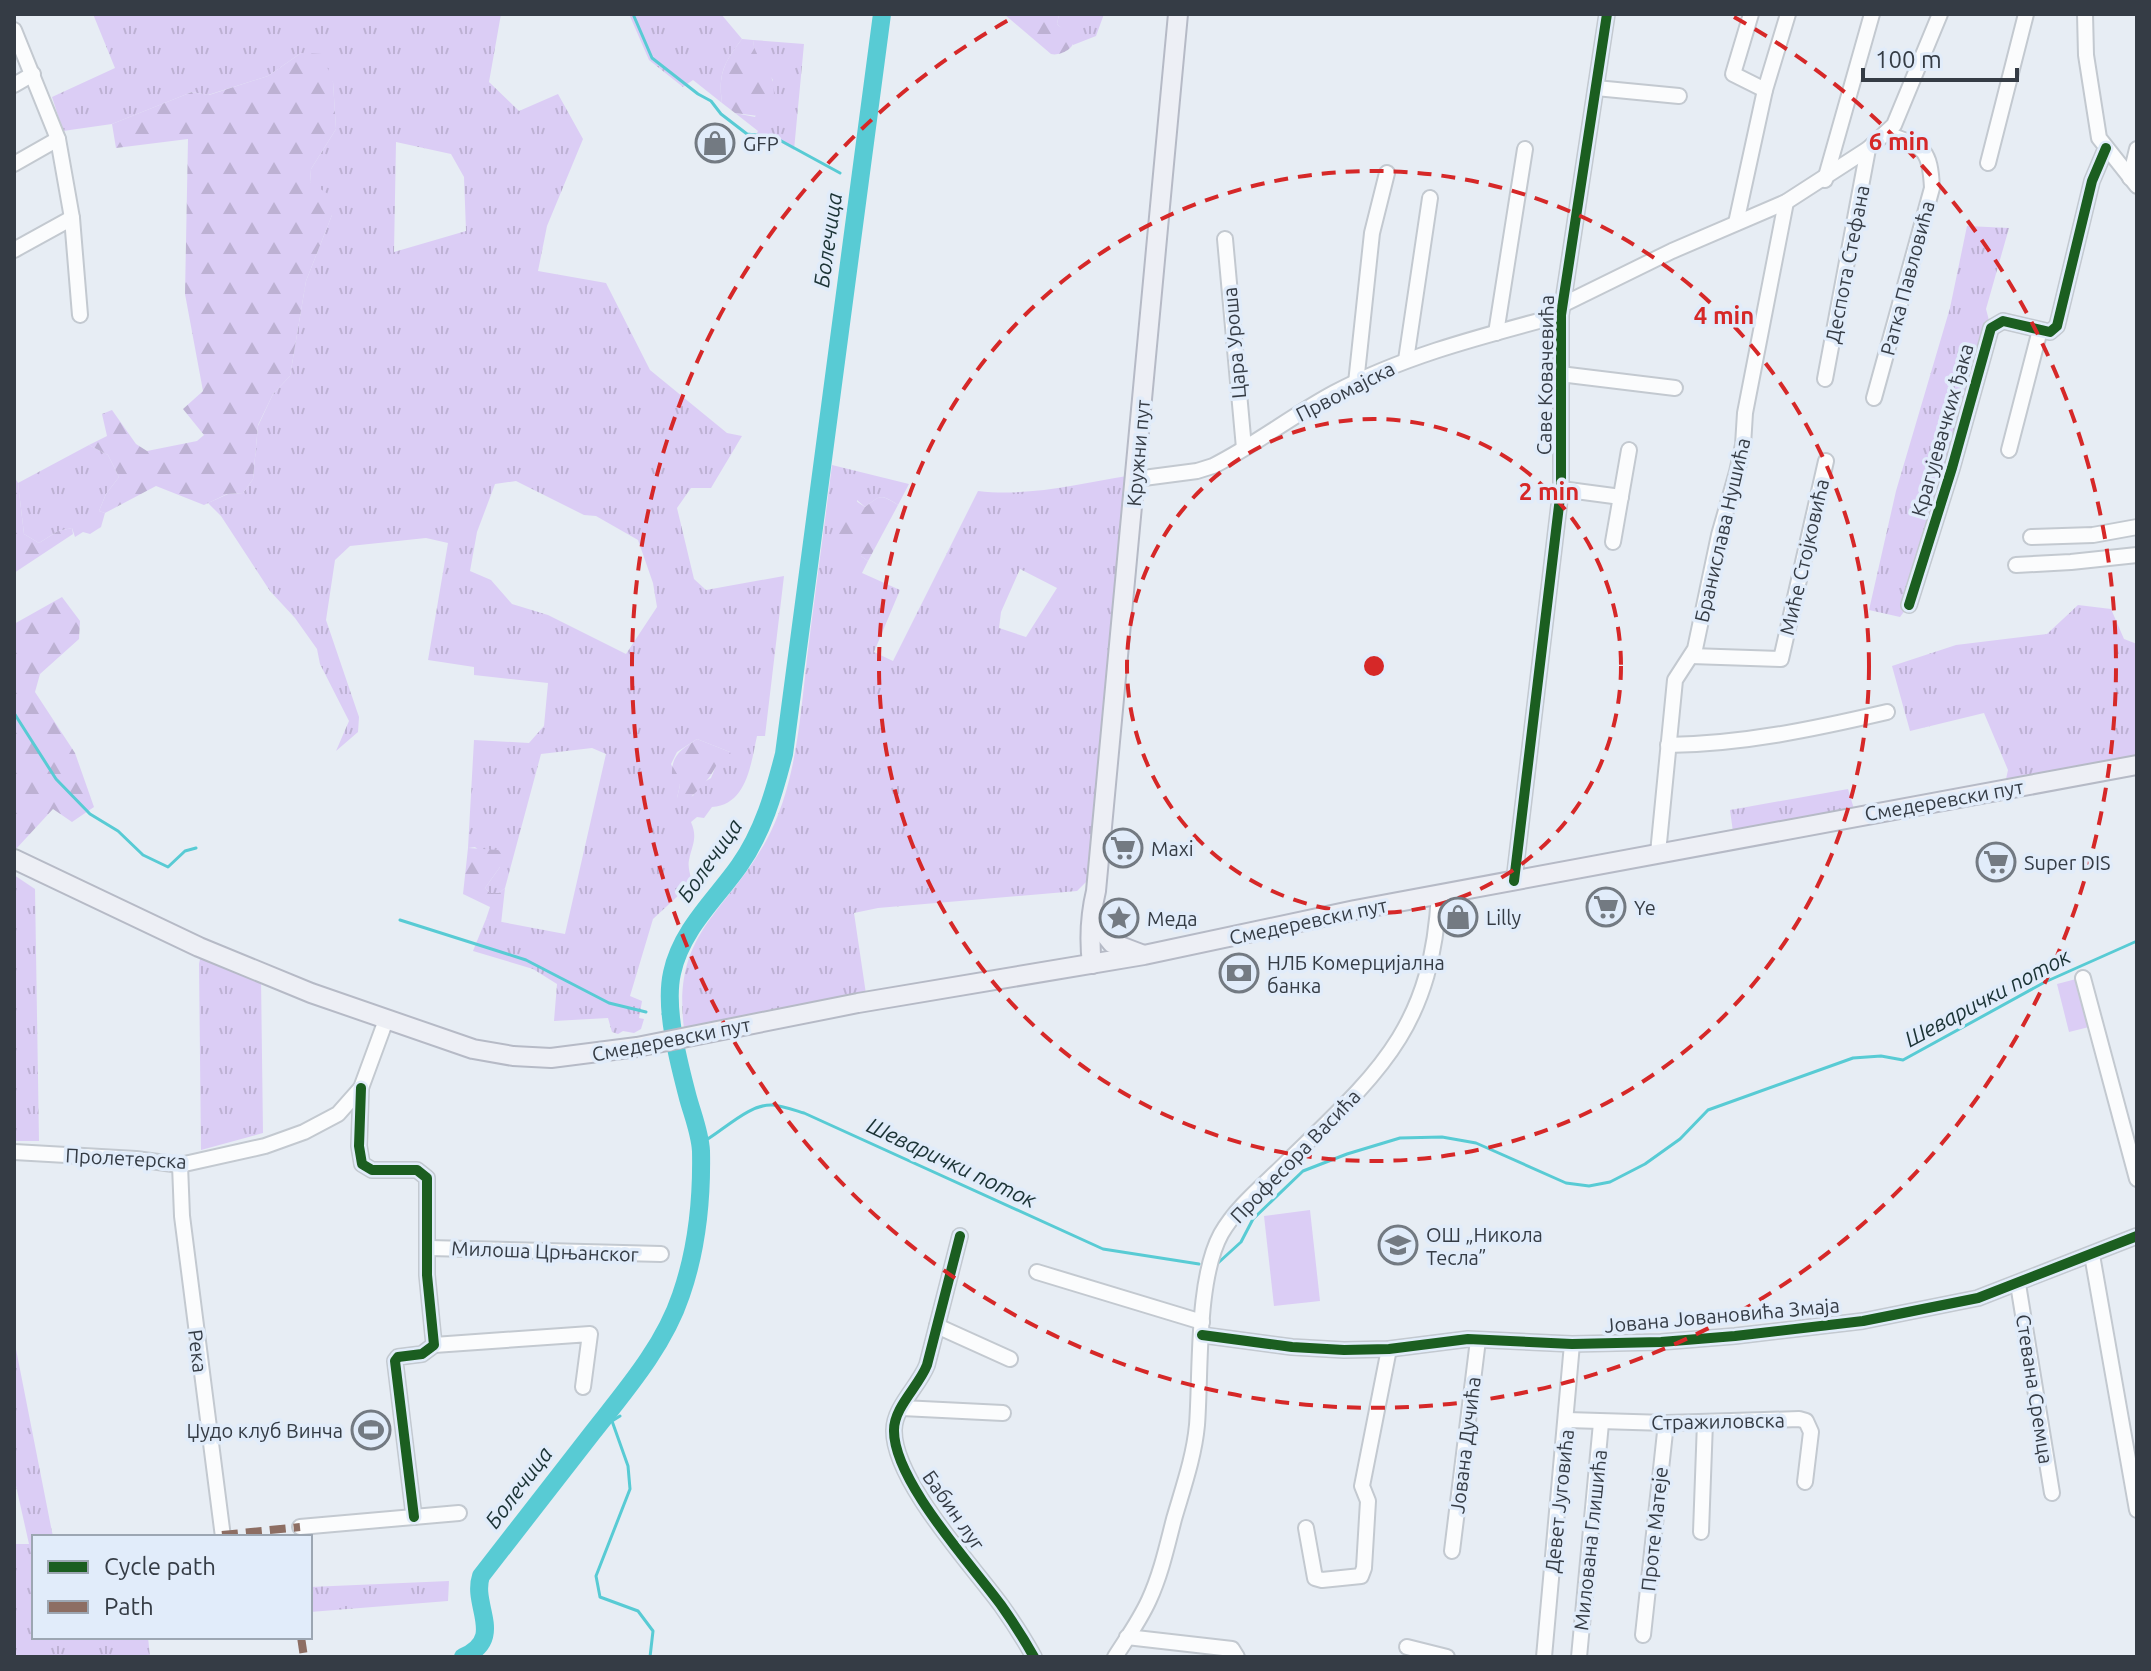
<svg xmlns="http://www.w3.org/2000/svg" width="2151" height="1671" viewBox="0 0 2151 1671" font-family="Ubuntu,sans-serif">
  <defs>
    <pattern id="grass-tufts" width="24" height="20" patternUnits="userSpaceOnUse" patternTransform="scale(2)"><rect width="24" height="20" fill="#dbcdf5"/><path d="M3 7l-1-3M5 7V3M7 7l1-3M15 17l-1-3M17 17v-4M19 17l1-3" fill="none" stroke="#bdb1d3"/></pattern>
    <pattern id="forest-firs" width="22" height="20" patternUnits="userSpaceOnUse" patternTransform="scale(2)"><rect width="22" height="20" fill="#dbcdf5"/><path d="M5 1l3.5 6h-7zM16 11l3.5 6h-7z" fill="#bdb1d3"/></pattern>
  </defs>
  <rect width="100%" height="100%" fill="#e7edf4"/>
  <g fill="url(#grass-tufts)" fill-rule="evenodd">
    <path d="M93 14H501L489 82 519 111 558 94 583 139 547 226 538 271 606 283 650 370 727 433 742 436 711 488H691L677 508 694 579 706 590 784 576 765 736H757C751 763 747 805 712 807L704 818 697 817 691 822C698 838 692 845 689 860 687 869 693 883 695 893H681L653 919 630 996 642 1001 639 1018 644 1019 641 1029 634 1033 623 1031 618 1034 612 1032 608 1018 554 1021 557 984 533 969 473 951 486 919 565 934 606 754 592 748 541 754 505 888 499 893H490L485 888 500 867 475 847 468 848 474 740 529 743 544 726 548 683 474 675V667L428 660 448 543 426 538 350 546 335 560 326 620 359 717 358 732 336 751 349 721 320 664 317 649 295 618 270 591 221 516 208 503 228 494 243 493 253 479 258 426 273 394 290 376 306 281 332 215 310 182 311 169 336 129 333 82 301 53 268 76 208 95 192 92 112 124 63 131 52 97 115 68ZM396 142 451 154 464 177 466 231 394 252ZM516 481 584 515 596 516 638 540 653 583 657 607 626 654 548 615 512 604 491 580 470 571 477 532 495 484ZM697 739 730 752 717 763 711 778 698 786 693 796 677 798 680 785 671 764 677 752Z"/>
    <path d="M629 14H721L742 39C724 63 718 73 722 103L693 80 683 87 649 60Z"/>
    <polygon points="1059,14 1066,16 1104,14 1096,36 1073,45 1073,39 1057,24"/>
    <path d="M753 40 804 44 794 150 775 139 755 137 758 131 735 113 755 117 773 80C764 67 754 56 753 40Z"/>
    <polygon points="1967,226 2009,228 1986,309 1991,328 1909,605 1900,617 1869,610 1896,491 1950,308"/>
    <polygon points="89,445 108,455 119,477 106,494 99,511 105,513 101,527 90,534 83,532 75,537 72,528 58,531 39,543 24,534 18,483"/>
    <path d="M832 465 909 484 898 505C881 494 881 495 865 507L857 500 861 556 868 561 862 573 900 590 874 652 893 661 978 491C1027 497 1079 484 1127 476L1087 881 1077 891 878 908 854 913 866 994 684 1029C672 932 725 915 766 841 796 786 800 719 807 658 815 594 824 529 832 465ZM1020 569 1057 588 1026 637 999 628 1001 612Z"/>
    <polygon points="2078,605 2111,609 2124,639 2137,644 2137,765 2004,788 2008,770 1984,713 1910,731 1892,666 1956,645 2047,634"/>
    <polygon points="1848,789 1854,809 1733,832 1730,810"/>
    <polygon points="14,875 35,889 39,1141 14,1141"/>
    <polygon points="201,954 261,978 263,1133 201,1150 199,964"/>
    <polygon points="14,1339 53,1537 34,1537 34,1637 148,1637 150,1657 14,1657 14,1544 29,1544 14,1477"/>
    <polygon points="449,1581 448,1601 310,1612 310,1587"/>
  </g>
  <g fill="url(#forest-firs)">
    <path d="M1004 14H1059L1057 24C1060 28 1065 28 1068 31 1084 43 1063 57 1051 54Z"/>
    <path d="M742 39 753 40C754 58 771 68 773 83 775 92 773 103 773 111L766 117 735 113 722 103C718 73 724 63 742 39Z"/>
    <polygon points="301,53 322,54 333,82 336,129 311,169 310,182 331,196 332,215 306,281 290,376 273,394 258,425 253,479 243,493 227,494 204,505 156,486 105,513 99,511 106,494 119,477 108,455 89,445 107,436 102,414 112,410 136,444 147,451 197,441 204,435 183,409 203,391 185,294 188,139 116,148 112,124 192,92 209,95 268,76"/>
    <polygon points="14,476 18,483 24,534 39,543 58,531 72,528 73,534 14,573"/>
    <path d="M847 495 865 507C881 495 880 494 898 505L868 561 861 556 847 557 838 549 835 540 840 530C832 519 837 507 842 497Z"/>
    <polygon points="62,597 80,621 79,639 40,674 35,692 75,753 94,807 72,822 53,809 15,850 14,624"/>
    <path d="M697 739 730 752 732 760 717 764C711 778 695 795 682 804L677 798 680 785 672 776C671 755 681 750 697 739Z"/>
    <polygon points="468,848 498,850 503,854 500,867 485,888 490,893 499,893 505,888 501,924 486,919 490,907 463,894"/>
  </g>
  <g fill="#dbcdf5">
    <polygon points="2080,978 2093,1026 2069,1032 2057,984"/>
    <polygon points="1310,1210 1320,1301 1274,1306 1264,1216"/>
  </g>
  <g fill="none" stroke-linecap="round" stroke-linejoin="round">
    <g stroke="#58cbd4" stroke-width="3">
      <polyline points="633,14 652,58 698,94 711,101 721,114 747,134 774,137 840,173"/>
      <polyline points="14,713 56,779 90,814 118,831 143,855 168,867 185,851 196,848"/>
      <polyline points="400,920 526,960 609,1003 646,1012"/>
      <polyline points="663,1014 671,1014"/>
      <path d="M701 1143C721 1133 749 1103 773 1105 783 1106 794 1110 804 1113L1103 1249 1199 1264"/>
      <polyline points="1218,1263 1241,1242 1253,1219 1303,1171 1347,1154 1400,1138 1442,1137 1476,1143 1566,1183 1589,1186 1610,1182 1645,1164 1680,1139 1708,1110 1853,1058 1881,1056 1903,1060 2045,982 2137,941"/>
      <polyline points="620,1416 612,1421 628,1466 630,1489 596,1576 600,1597 638,1611 653,1631 650,1657"/>
    </g>
    <path stroke="#58cbd4" stroke-width="18" d="M463 1657C506 1638 471 1606 481 1576 518 1528 556 1480 593 1432 626 1390 664 1346 681 1295 697 1249 702 1199 701 1151 700 1133 693 1116 688 1098 679 1063 664 1009 672 973 681 930 715 900 739 866 763 832 774 793 784 754L882 14"/>
    <defs>
      <g id="minor">
        <polyline points="1751,14 1733,74 1765,90"/>
        <polyline points="2085,14 2086,55 2099,138 2137,186"/>
        <polyline points="14,30 58,139 72,218 80,315"/>
        <polyline points="14,85 33,74"/>
        <polyline points="1596,88 1679,96"/>
        <polyline points="1988,163 2026,14"/>
        <polyline points="14,164 58,139"/>
        <polyline points="2130,178 2137,149"/>
        <polyline points="1825,180 1872,14"/>
        <polyline points="1736,223 1765,90 1788,14"/>
        <polyline points="1225,239 1244,448"/>
        <polyline points="14,250 72,218"/>
        <polyline points="1562,305 1672,251 1786,202 1868,149 1894,125 1940,14"/>
        <polyline points="1496,333 1525,149"/>
        <polyline points="1406,360 1430,198"/>
        <polyline points="1560,374 1675,388"/>
        <polyline points="1825,379 1868,149"/>
        <polyline points="1356,383 1372,233 1387,173"/>
        <path d="M1874 398 1932 188C1930 147 1923 147 1887 134"/>
        <polyline points="2009,450 2040,330"/>
        <path d="M1136 479 1197 471 1213 466C1255 445 1293 415 1334 393 1406 355 1483 336 1561 315"/>
        <polyline points="1561,489 1621,497"/>
        <polyline points="2031,537 2093,535 2137,527"/>
        <polyline points="1613,542 1629,450"/>
        <polyline points="2016,565 2071,562 2137,555"/>
        <polyline points="1909,605 1952,468 1991,328 2003,321 2050,332 2057,326 2092,181 2106,148"/>
        <polyline points="1691,656 1781,659 1826,461"/>
        <path d="M1668 745C1743 744 1814 729 1887 712"/>
        <polyline points="1658,853 1675,680 1695,649 1719,535 1737,472 1743,445 1745,413 1786,202"/>
        <polyline points="1514,881 1561,489 1561,315 1607,14"/>
        <polyline points="2083,978 2137,1179"/>
        <polyline points="361,1088 359,1146 362,1164 372,1170 417,1170 427,1178 427,1275 434,1345 422,1354 398,1357 395,1361 414,1517"/>
        <polyline points="14,1152 136,1159 180,1165 265,1146 304,1132 338,1114 361,1088 386,1020"/>
        <polyline points="180,1165 182,1216 223,1537"/>
        <path d="M960 1236 927 1365C919 1386 894 1407 894 1430 893 1480 971 1564 1001 1605 1013 1622 1024 1639 1034 1657"/>
        <polyline points="429,1248 661,1254"/>
        <polyline points="2092,1255 2137,1510"/>
        <polyline points="1037,1272 1202,1322"/>
        <polyline points="2018,1284 2052,1493"/>
        <polyline points="937,1326 1010,1359"/>
        <polyline points="1202,1335 1292,1347 1344,1350 1389,1349 1468,1339 1572,1344 1661,1342 1735,1336 1863,1321 1978,1298 2137,1236"/>
        <polyline points="434,1345 590,1334 583,1387"/>
        <polyline points="902,1408 1003,1413"/>
        <polyline points="1567,1420 1666,1423 1799,1419 1806,1421 1811,1432 1805,1482"/>
        <polyline points="300,1527 459,1513"/>
        <polyline points="1306,1528 1315,1578 1322,1580 1361,1576 1364,1568 1368,1501 1362,1486 1389,1349"/>
        <polyline points="1701,1532 1705,1422"/>
        <polyline points="1452,1551 1478,1340"/>
        <polyline points="1643,1635 1666,1423"/>
        <polyline points="1127,1637 1232,1649 1237,1657"/>
        <polyline points="1407,1647 1447,1657"/>
        <path d="M1115 1657C1127 1638 1140 1620 1149 1600 1161 1574 1167 1546 1174 1519 1183 1488 1194 1457 1197 1425 1201 1372 1196 1280 1221 1234 1237 1206 1264 1185 1286 1163 1377 1074 1432 1030 1439 894"/>
        <polyline points="1544,1657 1572,1344"/>
        <polyline points="1579,1657 1601,1423"/>
      </g>
      <g id="major">
        <polyline points="14,859 199,947 311,993 473,1049 513,1056 551,1058 637,1047 858,1003 1144,955 1355,910 2137,765"/>
        <polyline points="1099,927 1112,943 1141,954"/>
        <path d="M1092 964C1089 939 1090 916 1096 891 1124 599 1150 306 1178 14"/>
      </g>
    </defs>
    <use href="#minor" stroke="#c3c9d0" stroke-width="18"/>
    <use href="#major" stroke="#b6bac6" stroke-width="22"/>
    <use href="#minor" stroke="#fbfcfd" stroke-width="14"/>
    <use href="#major" stroke="#edeff5" stroke-width="18"/>
    <g stroke="#8d6e63" stroke-width="8" stroke-dasharray="16 8" stroke-linecap="butt">
      <polyline points="222,1535 300,1527"/>
      <polyline points="301,1637 304,1657"/>
    </g>
    <defs>
      <g id="cycleway">
        <polyline points="1909,605 1952,468 1991,328 2003,321 2050,332 2057,326 2092,181 2106,148"/>
        <polyline points="1514,881 1561,489 1561,315 1607,14"/>
        <polyline points="361,1088 359,1146 362,1164 372,1170 417,1170 427,1178 427,1275 434,1345 422,1354 398,1357 395,1361 414,1517"/>
        <path d="M960 1236 927 1365C919 1386 894 1407 894 1430 893 1480 971 1564 1001 1605 1013 1622 1024 1639 1034 1657"/>
        <polyline points="1202,1335 1292,1347 1344,1350 1389,1349 1468,1339 1572,1344 1661,1342 1735,1336 1863,1321 1978,1298 2137,1236"/>
      </g>
    </defs>
    <use href="#cycleway" stroke="#e1ecfa" stroke-width="15"/>
    <use href="#cycleway" stroke="#1b5e20" stroke-width="10"/>
  </g>
  <g fill="none" stroke="#d62828" stroke-width="4" stroke-dasharray="14 10">
    <circle cx="1374" cy="666" r="247"/>
    <circle cx="1374" cy="666" r="495"/>
    <path d="M1734 17A742 742 0 1 1 1014 17"/>
  </g>
  <defs>
    <symbol id="shop-ring" viewBox="-11 -11 22 22"><circle r="9.5" fill="#e1ecfa" stroke="#737a82" stroke-width="1.5"/><path d="M-5-2.5h2.3a2.7 3.5 0 0 1 5.4 0H5L5.5 6h-11ZM-1.5-2.5h3a1.5 2.3 0 0 0-3 0Z" fill="#737a82"/></symbol>
    <symbol id="supermarket-ring" viewBox="-11 -11 22 22"><circle r="9.5" fill="#e1ecfa" stroke="#737a82" stroke-width="1.5"/><path d="M-6-5.5h2.5l.6 2H6L4.5 2H-2.5L-4.4-4H-6ZM-1.5 3.2a1.3 1.3 0 1 0 .1 0ZM3 3.2a1.3 1.3 0 1 0 .1 0Z" fill="#737a82"/></symbol>
    <symbol id="sight-ring" viewBox="-11 -11 22 22"><circle r="9.5" fill="#e1ecfa" stroke="#737a82" stroke-width="1.5"/><path d="M0-6L1.8-2.2L6-1.7L2.9 1.2L3.7 5.4L0 3.3L-3.7 5.4L-2.9 1.2L-6-1.7L-1.8-2.2Z" fill="#737a82"/></symbol>
    <symbol id="bank-ring" viewBox="-11 -11 22 22"><circle r="9.5" fill="#e1ecfa" stroke="#737a82" stroke-width="1.5"/><path d="M-6-4H6V4H-6ZM0-2.3a2.3 2.3 0 1 0 0 4.6a2.3 2.3 0 1 0 0-4.6Z" fill="#737a82"/></symbol>
    <symbol id="school-ring" viewBox="-11 -11 22 22"><circle r="9.5" fill="#e1ecfa" stroke="#737a82" stroke-width="1.5"/><path d="M0-5L7-2L0 1L-7-2ZM-4 1L0 2.5L4 1V4Q0 6-4 4Z" fill="#737a82"/></symbol>
    <symbol id="stadium-ring" viewBox="-11 -11 22 22"><circle r="9.5" fill="#e1ecfa" stroke="#737a82" stroke-width="1.5"/><path d="M0-5a6.5 5 0 1 0 0 10a6.5 5 0 1 0 0-10ZM-3.5-1.8h7v3.6h-7Z" fill="#737a82"/></symbol>
  </defs>
  <g fill-rule="evenodd">
    <use href="#shop-ring" x="693" y="121" width="44" height="44"/>
    <use href="#supermarket-ring" x="1101" y="826" width="44" height="44"/>
    <use href="#supermarket-ring" x="1974" y="840" width="44" height="44"/>
    <use href="#supermarket-ring" x="1584" y="885" width="44" height="44"/>
    <use href="#shop-ring" x="1436" y="895" width="44" height="44"/>
    <use href="#sight-ring" x="1097" y="896" width="44" height="44"/>
    <use href="#bank-ring" x="1217" y="951" width="44" height="44"/>
    <use href="#school-ring" x="1376" y="1223" width="44" height="44"/>
    <use href="#stadium-ring" x="349" y="1408" width="44" height="44"/>
  </g>
  <g text-anchor="middle" dominant-baseline="central" stroke-width="7" stroke-linejoin="round" paint-order="stroke">
    <g font-size="20" fill="#353c45" stroke="#e1ecfa" text-anchor="start">
      <text x="743" y="143">GFP</text>
      <text x="1151" y="848">Maxi</text>
      <text x="2024" y="862">Super DIS</text>
      <text x="1634" y="907">Ye</text>
      <text x="1486" y="917">Lilly</text>
      <text x="1147" y="918">Меда</text>
      <text x="1267" y="962">НЛБ Комерцијална<tspan x="1267" dy="23">банка</tspan></text>
      <text x="1426" y="1234">ОШ „Никола<tspan x="1426" dy="23">Тесла”</tspan></text>
      <text x="343" y="1430" text-anchor="end">Џудо клуб Винча</text>
    </g>
    <g font-size="20" fill="#353c45" stroke="#e1ecfa">
      <text transform="translate(1847 264) rotate(-79)">Деспота Стефана</text>
      <text transform="translate(1907 278) rotate(-75)">Ратка Павловића</text>
      <text transform="translate(1234 343) rotate(-95)">Цара Уроша</text>
      <text transform="translate(1545 375) rotate(-89)">Саве Ковачевића</text>
      <text transform="translate(1345 391) rotate(-27)">Првомајска</text>
      <text transform="translate(1942 430) rotate(-74)">Крагујевачких ђака</text>
      <text transform="translate(1138 453) rotate(-85)">Кружни пут</text>
      <text transform="translate(1722 530) rotate(-77)">Бранислава Нушића</text>
      <text transform="translate(1804 557) rotate(-77)">Миће Стојковића</text>
      <text transform="translate(1944 800) rotate(-10)">Смедеревски пут</text>
      <text transform="translate(1308 921) rotate(-12)">Смедеревски пут</text>
      <text transform="translate(671 1039) rotate(-11)">Смедеревски пут</text>
      <text transform="translate(1295 1156) rotate(-46)">Професора Васића</text>
      <text transform="translate(126 1158) rotate(3)">Пролетерска</text>
      <text transform="translate(545 1251) rotate(2)">Милоша Црњанског</text>
      <text transform="translate(1722 1315) rotate(-5)">Јована Јовановића Змаја</text>
      <text transform="translate(198 1351) rotate(83)">Река</text>
      <text transform="translate(2035 1389) rotate(81)">Стевана Сремца</text>
      <text transform="translate(1718 1421) rotate(-1)">Стражиловска</text>
      <text transform="translate(1465 1445) rotate(-83)">Јована Дучића</text>
      <text transform="translate(1559 1501) rotate(-84)">Девет Југовића</text>
      <text transform="translate(954 1510) rotate(55)">Бабин луг</text>
      <text transform="translate(1654 1529) rotate(-84)">Проте Матеје</text>
      <text transform="translate(1590 1540) rotate(-84)">Милована Глишића</text>
    </g>
    <g font-size="22" font-style="italic" fill="#1b3335" stroke="#e1ecfa">
      <text transform="translate(827 240) rotate(-82)">Болечица</text>
      <text transform="translate(709 860) rotate(-55)">Болечица</text>
      <text transform="translate(1987 997) rotate(-28)">Шеварички поток</text>
      <text transform="translate(952 1162) rotate(25)">Шеварички поток</text>
      <text transform="translate(518 1487) rotate(-53)">Болечица</text>
    </g>
  </g>
  <circle cx="1374" cy="666" r="12" fill="#d62828" stroke="#e1ecfa" stroke-width="4"/>
  <g font-size="24" text-anchor="middle" font-weight="bold" fill="#d62828" stroke="#e1ecfa" stroke-width="7" stroke-linejoin="round" paint-order="stroke">
    <text x="1899" y="150">6 min</text>
    <text x="1724" y="324">4 min</text>
    <text x="1549" y="500">2 min</text>
  </g>
  <rect width="2151" height="1671" fill="none" stroke="#353c45" stroke-width="32"/>
  <rect x="32" y="1535" width="280" height="104" fill="#e1ecfa" stroke="#9ca6b2" stroke-width="2"/>
  <rect x="48" y="1561" width="40" height="12" fill="#1b5e20" stroke="#9ca6b2" stroke-width="2"/>
  <text x="104" y="1575" font-size="24" fill="#353c45">Cycle path</text>
  <rect x="48" y="1601" width="40" height="12" fill="#8d6e63" stroke="#9ca6b2" stroke-width="2"/>
  <text x="104" y="1615" font-size="24" fill="#353c45">Path</text>
  <path d="M1863 68v12h154v-12" fill="none" stroke="#353c45" stroke-width="4"/>
  <text x="1875" y="68" font-size="24" fill="#353c45" stroke="#e1ecfa" stroke-width="6" paint-order="stroke">100 m</text>
</svg>
